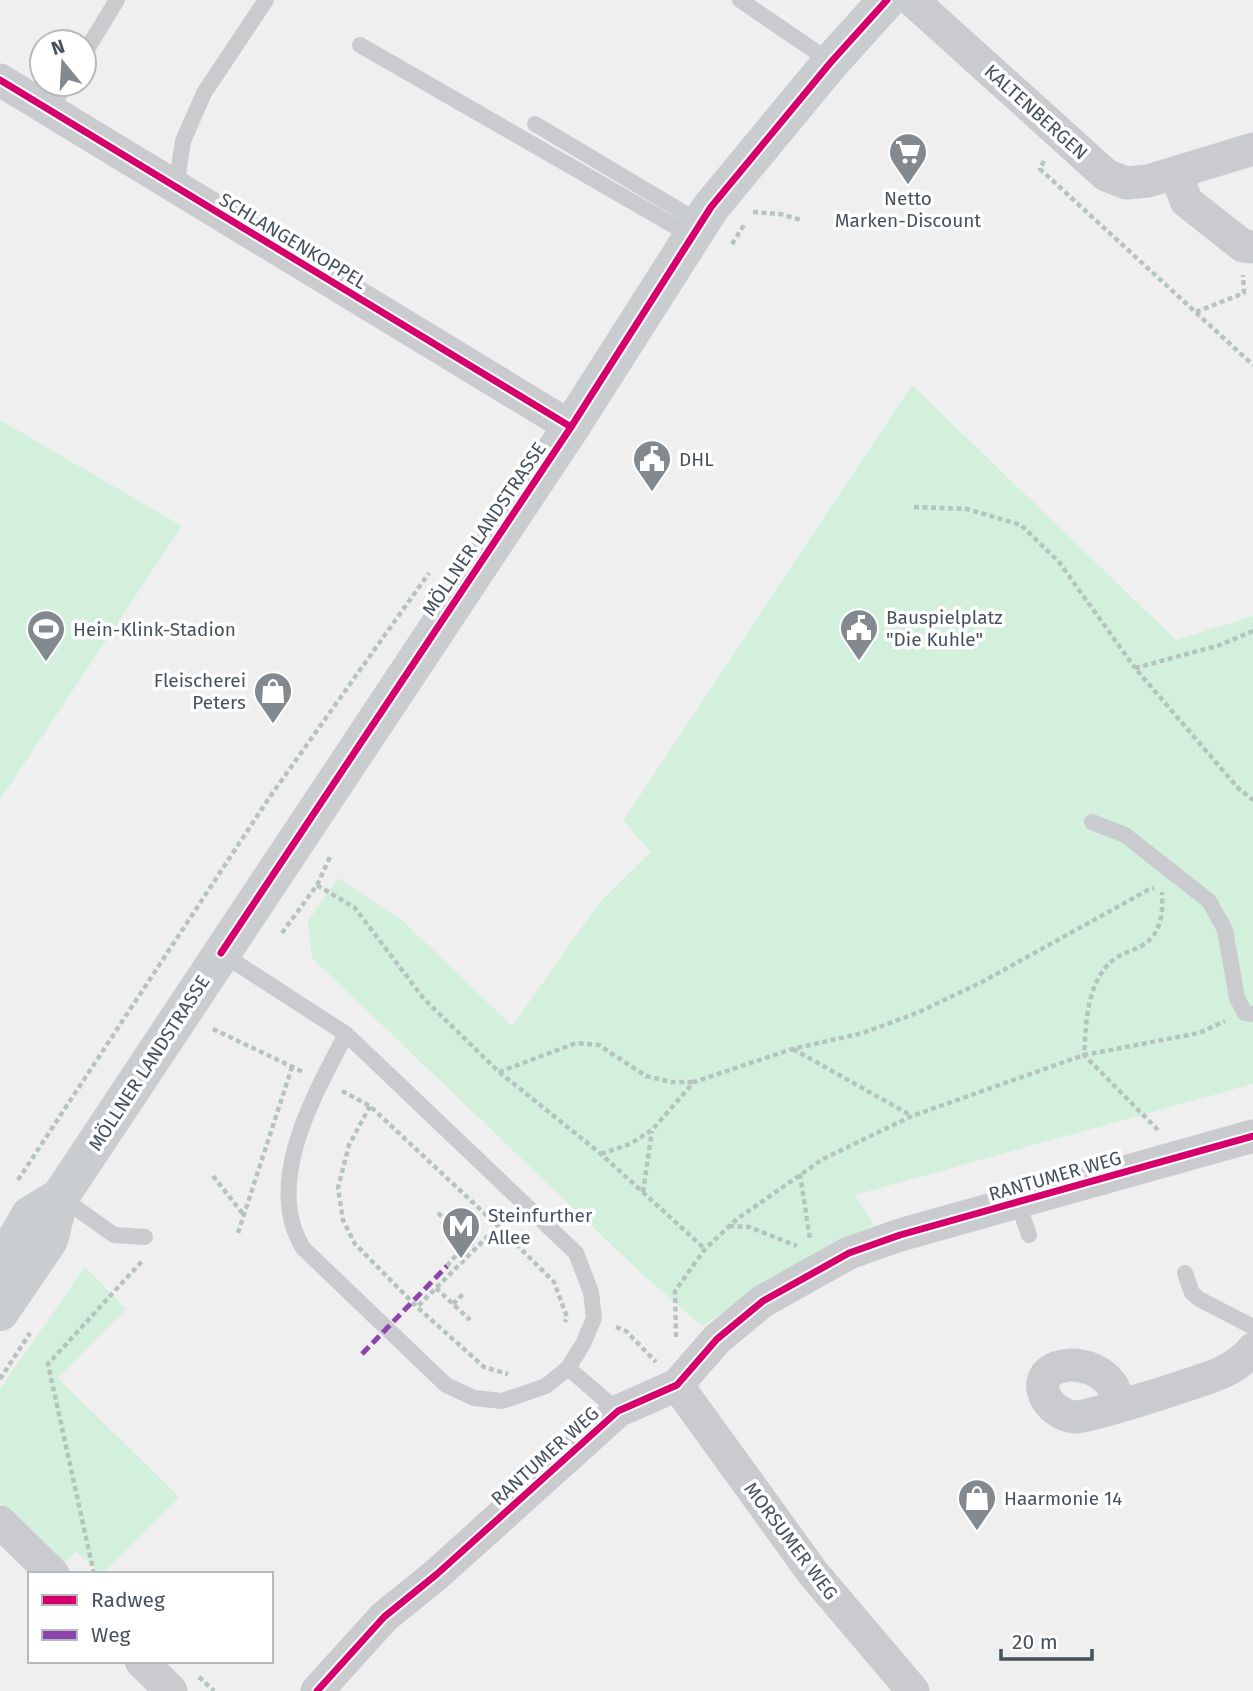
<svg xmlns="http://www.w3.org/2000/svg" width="1253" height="1691" viewBox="0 0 1253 1691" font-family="'Fira Sans',sans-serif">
  <rect width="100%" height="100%" fill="#f0efef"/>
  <g fill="#d3f0dd">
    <polygon points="912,385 1176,640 1253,616 1253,1084 855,1195 874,1225 785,1271 702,1326 642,1274 312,958 308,921 338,878 404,922 512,1026 599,903 651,852 623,821"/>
    <polygon points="0,420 182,526 0,800"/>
    <polygon points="85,1267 126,1309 58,1378 179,1497 102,1574 76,1552 63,1564 0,1502 0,1389"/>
  </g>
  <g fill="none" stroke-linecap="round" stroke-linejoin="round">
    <g stroke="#b6c4bf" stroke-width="4.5" stroke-dasharray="5 3.5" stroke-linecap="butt">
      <polyline points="1044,161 1040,169 1253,365"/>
      <polyline points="753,212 780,214 801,220"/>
      <polyline points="732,244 744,225"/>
      <polyline points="1196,312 1244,293 1243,275"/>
      <polyline points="914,507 967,509 1021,525 1059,562 1135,668"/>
      <polyline points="1253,631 1220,645 1135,668 1238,788 1253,800"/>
      <polyline points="317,885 355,908 424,999 499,1072 601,1154 705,1249"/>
      <polyline points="282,933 317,885 330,857"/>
      <polyline points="213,1029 303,1072"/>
      <polyline points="793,1049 912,1116"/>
      <polyline points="499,1072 576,1043 599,1045 646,1076 671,1082 693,1082"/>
      <polyline points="342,1091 370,1106 498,1226 417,1307"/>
      <polyline points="370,1106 349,1145 338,1188 343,1220 355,1244 417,1307 484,1367 508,1374"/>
      <path d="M1158 1130 1084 1055C1086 1026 1086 991 1106 967 1118 953 1129 953 1143 945 1162 933 1163 912 1162 892"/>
      <polyline points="601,1154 630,1144 652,1130 694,1082 792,1049 863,1033 919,1012 982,982 1148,890 1154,888"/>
      <polyline points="800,1174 810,1239"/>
      <polyline points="213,1176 243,1214"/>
      <polyline points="18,1180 269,798 429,573"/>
      <polyline points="643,1192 652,1131"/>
      <polyline points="438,1213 475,1249"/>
      <polyline points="498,1226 554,1282 567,1317 565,1322"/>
      <polyline points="729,1226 749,1227 797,1246"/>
      <polyline points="445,1231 448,1223"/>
      <polyline points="238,1233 292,1067"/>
      <polyline points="447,1266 457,1254 464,1260"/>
      <polyline points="436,1288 470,1320"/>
      <polyline points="453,1304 464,1293"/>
      <polyline points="616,1327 626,1331 656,1362"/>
      <polyline points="676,1337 675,1291 705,1249 737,1219 823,1159 912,1116 1084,1055 1199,1033 1225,1021"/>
      <polyline points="0,1379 30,1333"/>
      <polyline points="94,1574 48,1364 143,1260"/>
      <polyline points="199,1677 214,1691"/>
    </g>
    <g stroke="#c9cbce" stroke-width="16">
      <polyline points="740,0 831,62"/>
      <polyline points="360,45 692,236"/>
      <polyline points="84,54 117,0"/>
      <polyline points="50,110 66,84"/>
      <polyline points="535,124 701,223"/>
      <polyline points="176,187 183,141 204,93 266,0"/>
      <polyline points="1092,822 1125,835 1209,901 1225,930 1237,998 1245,1013 1253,1014"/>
      <path d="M221 953 346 1034 576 1253 591 1292 594 1318 583 1344 568 1368 546 1386 502 1401 474 1398 446 1385 303 1248C263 1182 315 1094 346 1034"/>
      <polyline points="62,1198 114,1235 145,1237"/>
      <polyline points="1018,1203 1029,1235"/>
      <polyline points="1185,1273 1192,1293 1199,1299 1253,1327"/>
      <polyline points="568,1368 618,1411"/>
    </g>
    <g stroke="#c9cbce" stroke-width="33">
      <polyline points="912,0 1106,175 1126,183 1148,181 1253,149"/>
      <polyline points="0,80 571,427"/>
      <polyline points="1177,174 1186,201 1243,246 1253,247"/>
      <polyline points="677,1385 813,1573 913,1691"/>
      <path d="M1119 1405C1117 1399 1115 1390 1112 1385 1101 1369 1077 1361 1059 1367 1027 1377 1047 1414 1074 1417 1088 1418 1205 1380 1223 1372 1235 1366 1245 1359 1253 1349"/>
      <polyline points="0,1522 53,1574"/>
      <polyline points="141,1661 171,1691"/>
      <polyline points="317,1691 384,1617 437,1574 618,1411 677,1385 717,1339 763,1301 849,1253 900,1235 1253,1136"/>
    </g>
    <g stroke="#cacdd0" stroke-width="38">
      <polyline points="0,1267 30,1215 60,1197"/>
      <polyline points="0,1312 49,1240 60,1197 571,427 711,207 831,62 887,0"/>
    </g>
    <polyline stroke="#8e44ad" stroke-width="5" stroke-dasharray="10 5" stroke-linecap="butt" points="362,1354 447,1266"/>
    <defs>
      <g id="cycleway">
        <polyline points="0,80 571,427"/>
        <polyline points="221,953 571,427 711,207 831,62 887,0"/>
        <polyline points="317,1691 384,1617 437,1574 618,1411 677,1385 717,1339 763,1301 849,1253 900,1235 1253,1136"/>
      </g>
    </defs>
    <use href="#cycleway" stroke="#fff" stroke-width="11"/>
    <use href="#cycleway" stroke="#d6006c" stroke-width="7"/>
  </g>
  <defs>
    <symbol id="supermarket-pin" viewBox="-11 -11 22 30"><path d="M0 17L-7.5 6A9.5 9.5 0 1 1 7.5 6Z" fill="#82898f" stroke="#fff"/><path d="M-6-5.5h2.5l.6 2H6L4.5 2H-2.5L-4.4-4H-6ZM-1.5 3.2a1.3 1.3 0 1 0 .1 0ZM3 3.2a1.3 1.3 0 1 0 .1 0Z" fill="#fff"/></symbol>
    <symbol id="civic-pin" viewBox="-11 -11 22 30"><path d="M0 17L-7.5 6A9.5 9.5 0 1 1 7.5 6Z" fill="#82898f" stroke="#fff"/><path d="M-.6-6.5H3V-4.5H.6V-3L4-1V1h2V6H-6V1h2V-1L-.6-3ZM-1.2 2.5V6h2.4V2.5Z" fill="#fff"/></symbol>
    <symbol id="stadium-pin" viewBox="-11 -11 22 30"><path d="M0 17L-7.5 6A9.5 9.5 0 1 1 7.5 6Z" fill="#82898f" stroke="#fff"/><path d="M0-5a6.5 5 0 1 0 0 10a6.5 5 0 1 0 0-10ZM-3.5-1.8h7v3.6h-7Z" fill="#fff"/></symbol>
    <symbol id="shop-pin" viewBox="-11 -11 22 30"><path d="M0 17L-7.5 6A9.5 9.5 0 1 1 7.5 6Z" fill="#82898f" stroke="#fff"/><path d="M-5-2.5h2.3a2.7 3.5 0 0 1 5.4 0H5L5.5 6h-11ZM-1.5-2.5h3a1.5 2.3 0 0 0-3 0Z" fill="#fff"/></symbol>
    <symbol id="metro-pin" viewBox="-11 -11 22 30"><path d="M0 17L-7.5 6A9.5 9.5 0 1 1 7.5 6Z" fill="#82898f" stroke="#fff"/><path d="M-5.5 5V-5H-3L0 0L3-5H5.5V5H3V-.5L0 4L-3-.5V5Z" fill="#fff"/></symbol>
  </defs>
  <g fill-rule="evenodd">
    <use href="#supermarket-pin" x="886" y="130" width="44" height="60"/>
    <use href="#civic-pin" x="630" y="437" width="44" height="60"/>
    <use href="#civic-pin" x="837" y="606" width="44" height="60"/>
    <use href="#stadium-pin" x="24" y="607" width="44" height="60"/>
    <use href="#shop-pin" x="251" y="669" width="44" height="60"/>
    <use href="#metro-pin" x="439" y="1204" width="44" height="60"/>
    <use href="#shop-pin" x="955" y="1476" width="44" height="60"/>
  </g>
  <g text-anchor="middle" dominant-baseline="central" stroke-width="7" stroke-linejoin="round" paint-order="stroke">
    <g font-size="19" fill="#46525c" stroke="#fff">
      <text transform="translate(1036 112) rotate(42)">KALTENBERGEN</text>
      <text transform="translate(293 241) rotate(31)">SCHLANGENKOPPEL</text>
      <text transform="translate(484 529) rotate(-56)">MÖLLNER LANDSTRASSE</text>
      <text transform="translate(149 1063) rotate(-57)">MÖLLNER LANDSTRASSE</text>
      <text transform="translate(1055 1176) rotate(-16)">RANTUMER WEG</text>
      <text transform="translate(545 1456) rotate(-42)">RANTUMER WEG</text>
      <text transform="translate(791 1541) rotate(53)">MORSUMER WEG</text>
    </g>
    <g font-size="19" fill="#46525c" stroke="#fff" text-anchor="start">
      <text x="908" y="198" text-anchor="middle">Netto<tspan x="908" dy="22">Marken-Discount</tspan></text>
      <text x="679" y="459">DHL</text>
      <text x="886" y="617">Bauspielplatz<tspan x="886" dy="22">"Die Kuhle"</tspan></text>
      <text x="73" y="629">Hein-Klink-Stadion</text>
      <text x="246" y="680" text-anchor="end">Fleischerei<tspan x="246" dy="22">Peters</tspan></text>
      <text x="488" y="1215">Steinfurther<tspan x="488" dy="22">Allee</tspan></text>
      <text x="1004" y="1498">Haarmonie 14</text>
    </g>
  </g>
  <rect x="28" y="1572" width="245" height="91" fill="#ffffff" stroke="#b5babe" stroke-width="2"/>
  <rect x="42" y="1595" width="35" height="10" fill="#d6006c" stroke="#b5babe" stroke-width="2"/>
  <text x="91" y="1607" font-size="21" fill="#46525c">Radweg</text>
  <rect x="42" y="1630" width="35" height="10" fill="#8e44ad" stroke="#b5babe" stroke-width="2"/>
  <text x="91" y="1642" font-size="21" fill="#46525c">Weg</text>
  <g transform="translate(63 63) rotate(342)"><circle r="33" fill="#ffffff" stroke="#b5babe" stroke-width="2"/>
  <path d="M0-5L12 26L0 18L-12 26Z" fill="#82898f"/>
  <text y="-10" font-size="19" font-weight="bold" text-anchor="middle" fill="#46525c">N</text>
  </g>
  <path d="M1001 1649v10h91v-10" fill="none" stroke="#46525c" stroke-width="3.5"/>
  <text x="1012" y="1649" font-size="21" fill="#46525c" stroke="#ffffff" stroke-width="5" paint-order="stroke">20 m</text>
</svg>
